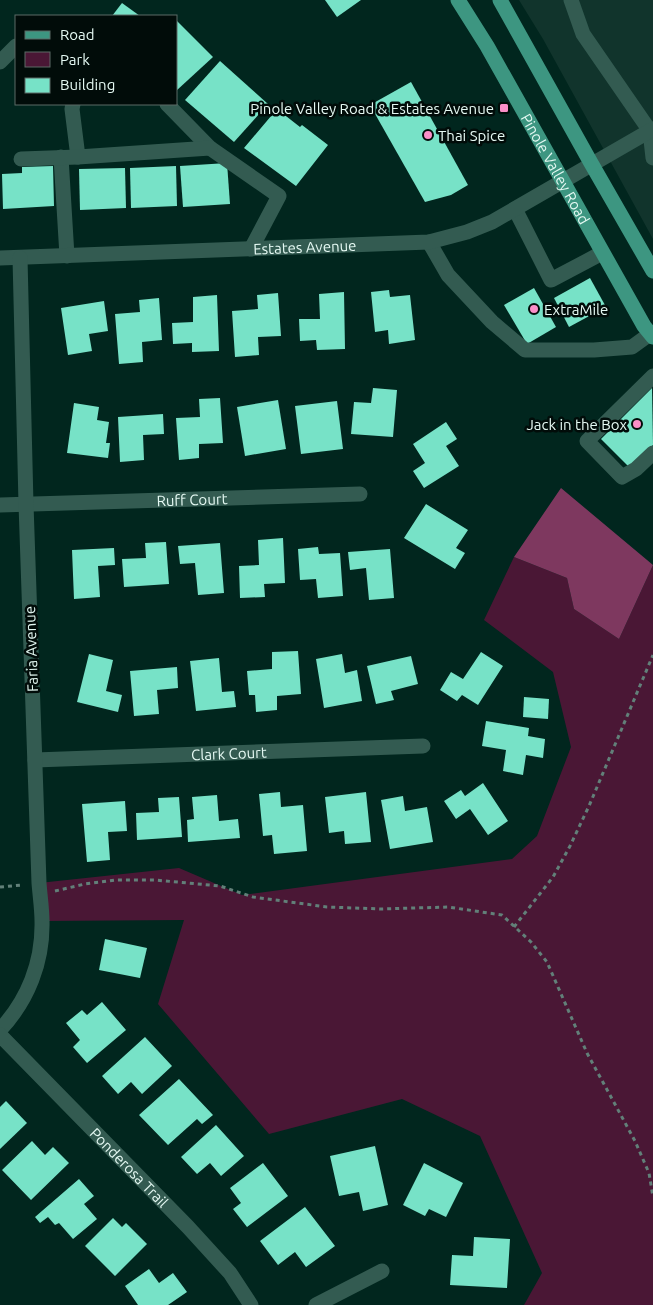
<svg xmlns="http://www.w3.org/2000/svg" width="653" height="1305" viewBox="0 0 653 1305" font-family="Ubuntu,sans-serif">
  <rect width="100%" height="100%" fill="#01261e"/>
  <polygon fill="#11342c" points="519,0 653,0 653,239 543,39"/>
  <polygon fill="#4a1735" points="514,557 567,578 574,609 619,639 653,565 653,1305 524,1305 542,1273 480,1136 402,1099 269,1134 158,1004 184,920 42,921 39,883 179,868 242,895 512,859 537,836 571,747 553,672 484,620"/>
  <polygon fill="#7e385f" points="561,488 653,565 619,639 574,609 567,578 514,557"/>
  <g fill="#77e2c7">
    <polygon points="325,0 361,0 337,17"/>
    <polygon points="122,3 140,16 112,16"/>
    <polygon points="176,20 213,57 176,91"/>
    <polygon points="220,61 268,104 234,142 185,100"/>
    <polygon points="411,82 468,185 451,195 425,202 370,105"/>
    <polygon points="277,109 300,127 302,125 328,145 296,186 244,148"/>
    <polygon points="227,163 230,204 183,207 180,166"/>
    <polygon points="53,166 54,206 3,209 2,174 22,173 22,167"/>
    <polygon points="176,166 177,206 131,208 130,168"/>
    <polygon points="125,168 126,208 80,210 79,169"/>
    <polygon points="590,278 606,307 569,327 554,298"/>
    <polygon points="534,288 556,327 527,344 504,305"/>
    <polygon points="389,290 390,297 410,295 415,340 389,344 388,330 375,332 371,292"/>
    <polygon points="344,292 345,349 317,350 316,340 300,341 299,319 320,319 319,294"/>
    <polygon points="278,293 281,336 258,337 259,355 235,357 232,311 258,309 257,295"/>
    <polygon points="217,295 219,351 192,352 192,343 173,344 172,323 193,322 193,297"/>
    <polygon points="159,298 162,340 142,342 143,362 119,364 115,314 140,312 139,300"/>
    <polygon points="104,301 108,331 89,334 92,351 68,355 61,308"/>
    <polygon points="373,388 397,390 393,437 351,434 354,402 371,403"/>
    <polygon points="652,388 653,445 630,468 601,439"/>
    <polygon points="220,398 223,443 199,444 199,458 179,460 176,418 200,417 199,399"/>
    <polygon points="278,400 286,449 245,456 237,407"/>
    <polygon points="337,401 343,449 301,454 295,406"/>
    <polygon points="74,403 99,407 97,420 109,422 106,443 110,443 108,458 67,453"/>
    <polygon points="163,414 164,434 143,435 144,460 120,462 118,417"/>
    <polygon points="446,422 457,439 446,446 459,466 424,488 413,471 425,463 413,444"/>
    <polygon points="426,504 468,530 456,548 465,553 455,569 404,538"/>
    <polygon points="283,538 285,583 264,584 265,597 240,598 239,566 259,565 258,540"/>
    <polygon points="166,542 169,584 124,587 122,559 146,558 145,543"/>
    <polygon points="220,543 224,593 198,595 195,563 180,564 178,546"/>
    <polygon points="318,547 319,554 340,553 343,596 318,598 316,579 300,580 298,549"/>
    <polygon points="114,548 115,565 98,566 100,597 74,599 72,550"/>
    <polygon points="390,549 394,598 369,600 366,568 350,570 348,552"/>
    <polygon points="298,651 301,694 277,696 277,710 256,712 255,695 249,695 247,671 272,669 272,652"/>
    <polygon points="481,652 503,666 478,705 462,695 457,701 440,690 451,672 463,679"/>
    <polygon points="89,654 113,660 106,691 122,695 118,712 77,702"/>
    <polygon points="342,654 345,673 357,670 362,701 324,708 316,659"/>
    <polygon points="411,656 418,684 391,691 394,700 376,704 367,666"/>
    <polygon points="219,658 222,692 234,691 236,707 196,711 190,661"/>
    <polygon points="177,667 178,688 157,690 159,714 134,716 130,671"/>
    <polygon points="524,697 549,699 548,719 523,717"/>
    <polygon points="486,721 529,728 528,736 545,739 543,758 526,755 523,775 503,771 506,750 482,746"/>
    <polygon points="483,783 508,821 488,835 470,809 456,819 444,801 461,790 465,796"/>
    <polygon points="280,792 281,807 303,805 307,851 274,854 272,835 263,836 259,794"/>
    <polygon points="366,792 371,842 345,844 344,831 329,833 325,797"/>
    <polygon points="217,795 219,821 238,819 240,838 188,842 187,820 194,819 192,797"/>
    <polygon points="403,796 405,811 427,807 433,842 390,849 381,800"/>
    <polygon points="179,797 182,837 137,840 136,813 159,812 158,798"/>
    <polygon points="125,801 127,831 108,832 110,860 87,862 82,804"/>
    <polygon points="105,939 147,948 140,978 99,970"/>
    <polygon points="102,1002 126,1030 87,1063 73,1047 80,1040 66,1023 82,1010 87,1015"/>
    <polygon points="145,1037 172,1066 142,1094 131,1082 118,1094 102,1076"/>
    <polygon points="179,1079 213,1115 202,1124 197,1119 168,1145 139,1115"/>
    <polygon points="6,1101 27,1123 0,1149 0,1107"/>
    <polygon points="216,1125 244,1156 221,1176 210,1163 197,1174 181,1157"/>
    <polygon points="32,1141 45,1155 53,1147 69,1163 31,1200 2,1170"/>
    <polygon points="375,1146 388,1205 363,1211 359,1192 339,1196 330,1156"/>
    <polygon points="263,1163 288,1196 247,1227 233,1209 241,1203 230,1188"/>
    <polygon points="424,1163 463,1183 446,1217 429,1209 425,1216 403,1205"/>
    <polygon points="79,1179 94,1196 84,1204 97,1219 73,1239 59,1223 55,1225 48,1217 40,1223 35,1217"/>
    <polygon points="305,1207 335,1246 306,1267 295,1252 278,1265 260,1241"/>
    <polygon points="113,1218 122,1227 126,1223 147,1244 115,1276 85,1246"/>
    <polygon points="474,1237 510,1239 507,1288 450,1285 452,1255 473,1256"/>
    <polygon points="149,1269 159,1283 173,1273 187,1292 168,1305 138,1305 125,1286"/>
  </g>
  <g fill="none" stroke-linecap="round" stroke-linejoin="round">
    <g stroke="#628079" stroke-width="3" stroke-dasharray="4 4" stroke-linecap="butt">
      <polyline points="0,887 22,885"/>
      <polyline points="55,891 85,884 116,880 155,880 220,886 253,897 327,907 382,909 448,907 502,915 531,942 547,962 587,1053 635,1141 649,1173 653,1197"/>
      <polyline points="514,927 553,877 570,846 589,806 653,655"/>
    </g>
    <g stroke="#335b51" stroke-width="15">
      <polyline points="571,0 583,34 650,131 653,158"/>
      <polyline points="0,62 16,46"/>
      <polyline points="73,104 72,109 78,157"/>
      <polyline points="167,104 210,148 279,196 251,249"/>
      <polyline points="61,157 67,256"/>
      <polyline points="21,159 78,157 210,148"/>
      <polyline points="515,209 551,280 602,253"/>
      <polyline points="429,242 448,275 492,322 525,350 594,350 632,347 650,334"/>
      <path id="s1" d="M0 258 429 242 467 232 492 222 653 129"/>
      <polyline points="653,376 587,441 622,477 636,469 653,453"/>
      <path id="s2" d="M0 505 360 494"/>
      <path id="s3" d="M35 760 423 746"/>
      <path d="M0 1030C28 1000 43 962 42 921 42 909 40 896 39 883L26 504 20 258"/>
      <path id="s4" d="M0 1035 188 1227 230 1273 251 1305"/>
      <polyline points="316,1305 382,1271"/>
    </g>
    <g stroke="#3d9681" stroke-width="15">
      <path id="s5" d="M458 0 487 46 644 326 653 337"/>
      <polyline points="500,0 591,163 653,271"/>
    </g>
  </g>
  <g fill="#fa8fc8" stroke="#010c09" stroke-width="2">
    <rect x="499" y="103" width="10" height="10" rx="2.5"/>
    <circle cx="428" cy="135" r="5"/>
    <circle cx="534" cy="309" r="5"/>
    <circle cx="637" cy="424" r="5"/>
  </g>
  <g text-anchor="middle" dominant-baseline="central" stroke-width="5" stroke-linejoin="round" paint-order="stroke">
    <g font-size="15" fill="#e5f9f3" stroke="#010c09" text-anchor="end">
      <text x="494" y="108">Pinole Valley Road &amp; Estates Avenue</text>
      <text x="438" y="135" text-anchor="start">Thai Spice</text>
      <text x="544" y="309" text-anchor="start">ExtraMile</text>
      <text x="627" y="424">Jack in the Box</text>
    </g>
    <g font-size="15" fill="#e5f9f3" stroke="#010c09">
      <text stroke="none"><textPath href="#s5" startOffset="195">Pinole Valley Road</textPath></text>
      <text stroke="none"><textPath href="#s1" startOffset="305">Estates Avenue</textPath></text>
      <text stroke="none"><textPath href="#s2" startOffset="192">Ruff Court</textPath></text>
      <text transform="translate(31 649) rotate(-92)">Faria Avenue</text>
      <text stroke="none"><textPath href="#s3" startOffset="194">Clark Court</textPath></text>
      <text stroke="none"><textPath href="#s4" startOffset="185">Ponderosa Trail</textPath></text>
    </g>
  </g>
  <rect x="15" y="15" width="162" height="90" fill="#010c09" stroke="#5c6b67"/>
  <rect x="25" y="31" width="25" height="8" fill="#3d9681" stroke="#5c6b67"/>
  <text x="60" y="40" font-size="15" fill="#e5f9f3">Road</text>
  <rect x="25" y="52" width="25" height="15" fill="#4a1735" stroke="#5c6b67"/>
  <text x="60" y="65" font-size="15" fill="#e5f9f3">Park</text>
  <rect x="25" y="78" width="25" height="15" fill="#77e2c7" stroke="#5c6b67"/>
  <text x="60" y="90" font-size="15" fill="#e5f9f3">Building</text>
</svg>
